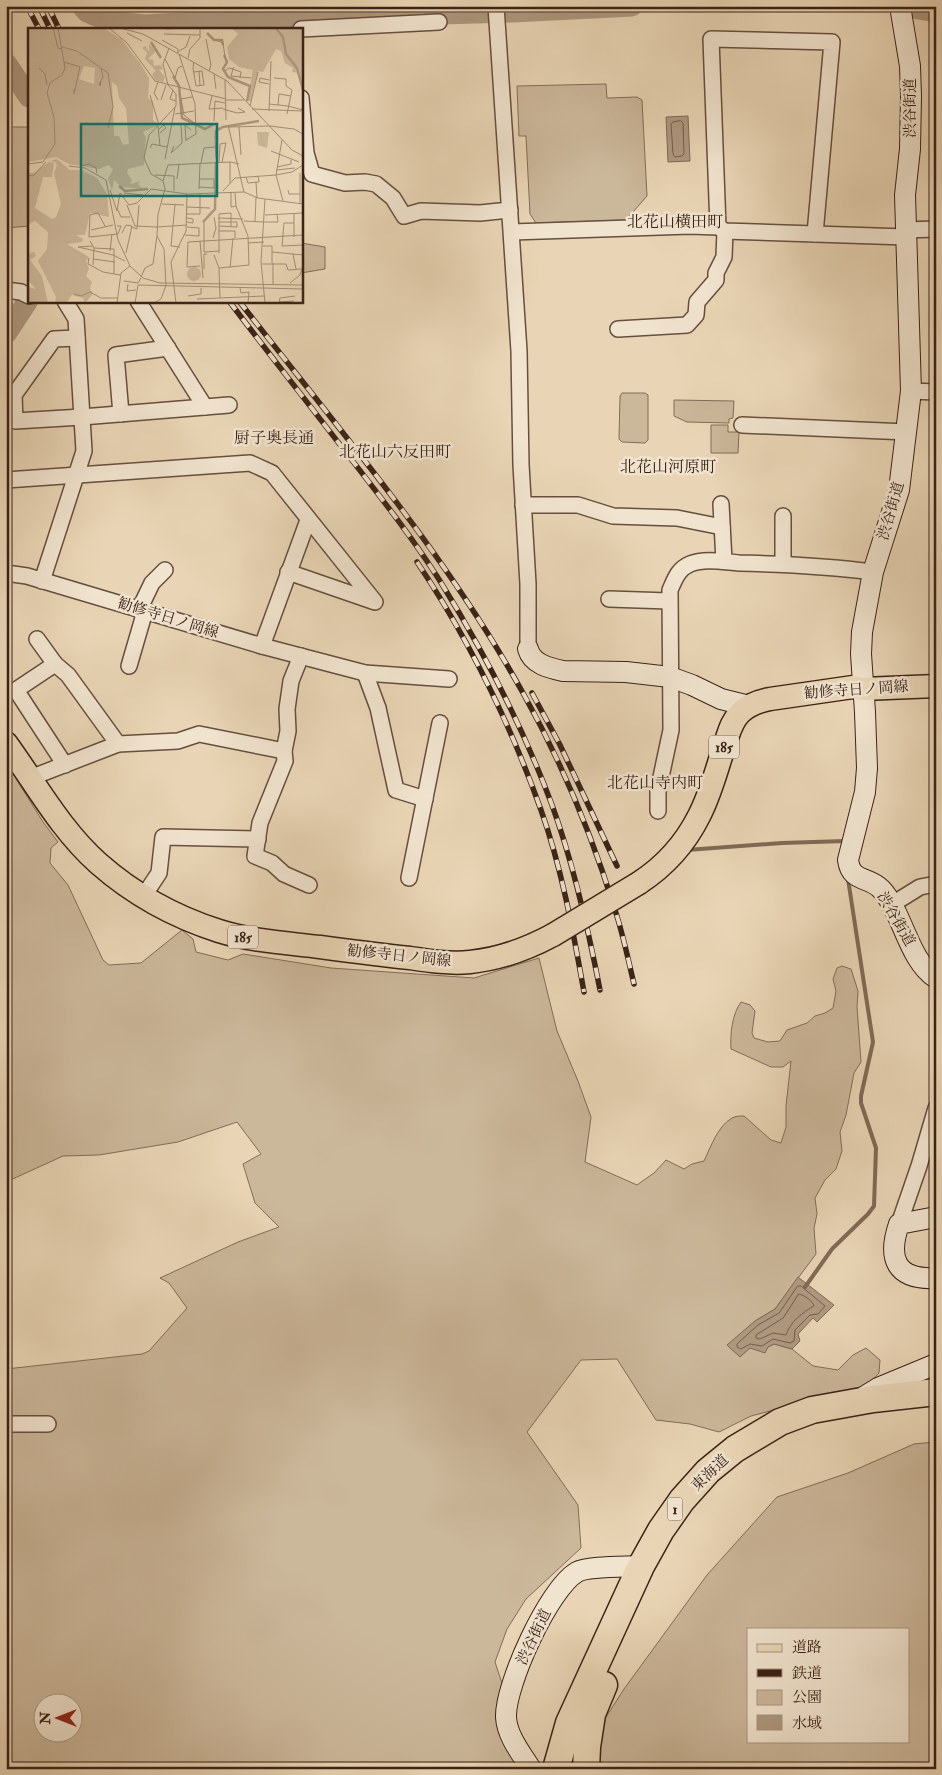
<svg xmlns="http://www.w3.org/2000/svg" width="942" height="1775" viewBox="0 0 942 1775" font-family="'IM FELL Double Pica','Noto Serif JP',serif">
  <rect width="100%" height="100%" fill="#e9d5b5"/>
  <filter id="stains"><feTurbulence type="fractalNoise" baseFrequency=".004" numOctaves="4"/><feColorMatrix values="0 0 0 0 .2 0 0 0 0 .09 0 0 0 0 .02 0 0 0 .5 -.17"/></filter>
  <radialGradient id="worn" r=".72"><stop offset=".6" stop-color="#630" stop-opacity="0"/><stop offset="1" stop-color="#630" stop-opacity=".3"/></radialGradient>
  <g fill="#cbb79a" stroke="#826c58" fill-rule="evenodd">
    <polygon points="606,84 607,98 637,97 642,100 647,196 626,220 536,223 530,214 526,136 519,136 517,86"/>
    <polygon points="6,127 29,127 29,226 6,228"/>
    <polygon points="301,243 325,247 325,269 301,273"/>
    <polygon points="622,393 645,393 648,395 648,440 645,443 622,442 619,439 620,396"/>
    <polygon points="674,400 734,401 733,418 729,419 729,423 687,422 674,416"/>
    <polygon points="711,425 728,425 728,432 739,432 738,453 711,453"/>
    <path d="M12 772 43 822 58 842 51 848 50 863 68 885 103 960 109 965 141 963 182 930 193 939 196 952 228 960 243 954 331 968 474 978 539 958 557 1031 578 1081 591 1117 585 1162 637 1185 654 1173 666 1160 684 1169 692 1164 704 1161C711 1146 718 1126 732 1118 736 1116 740 1116 744 1116L771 1140 781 1143 786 1127V1106L791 1061 783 1067H771L731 1049C730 1035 732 1014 741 1002L750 1005 755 1011 752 1033 754 1038 768 1042 780 1041 787 1030 807 1023 815 1016 825 1013 833 1008 836 991 833 979 837 968 842 966 851 969 858 991 857 1007 861 1062 854 1073 846 1115 840 1132 842 1151 836 1169 825 1180 815 1198 817 1214 814 1228 816 1254 775 1309 755 1321 750 1348 768 1347 774 1344 792 1349 813 1366 838 1370 853 1355 866 1348 880 1360 879 1373 867 1386 751 1416 719 1432 690 1424 656 1420 617 1359 581 1360 527 1432 578 1505 581 1548 526 1599 507 1629 495 1662 530 1769H6V1369L142 1354 149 1351 187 1308 169 1283 160 1278 238 1242 279 1227 255 1203 243 1164 261 1154 237 1122 178 1142 99 1155 63 1156 6 1182V776ZM42 1702H72V1732H42Z"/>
    <path d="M936 1442V1769H595L594 1763 606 1717 624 1689 707 1575 777 1497 848 1473 914 1444ZM748 1629H908V1741H748Z"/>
  </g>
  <g fill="#ae987f" stroke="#806955">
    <polygon points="688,116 690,161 668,162 666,117"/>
    <polygon points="798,1277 834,1305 817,1322 813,1318 798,1334 800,1341 792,1349 774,1344 768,1347 765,1353 750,1348 740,1357 727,1345 755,1321 775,1309"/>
  </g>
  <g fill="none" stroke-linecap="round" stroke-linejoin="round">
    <g stroke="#745d4b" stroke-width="1">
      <polygon points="681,121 683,123 684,154 682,156 675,157 673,154 671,124 673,122"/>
      <polygon points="798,1286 801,1286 825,1306 818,1314 810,1315 795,1330 794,1341 790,1343 773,1339 762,1346 750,1344 741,1349 737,1347 737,1344 758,1325 779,1313"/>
      <path d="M799 1294C804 1295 813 1301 814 1306 803 1312 790 1322 786 1335L773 1333 760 1339 756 1338V1335L783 1318Z"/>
    </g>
    <g stroke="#806955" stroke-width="4">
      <polyline points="687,850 782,843 845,841 844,844"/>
      <polyline points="805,1287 832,1249 868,1214 874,1206 876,1148 861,1103 861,1096 873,1042 848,879"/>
    </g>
    <g stroke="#ae987f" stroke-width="21">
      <polyline points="82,6 87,12 108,21 144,25 233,20 513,12 632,6"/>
      <polyline points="900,6 936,12"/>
      <polyline points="6,63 29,97"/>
      <polyline points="6,334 27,302 29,296"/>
    </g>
    <defs>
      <g id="street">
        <polyline points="496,6 519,351 521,465 528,584 528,649"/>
        <polyline points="301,29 439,22"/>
        <polyline points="301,98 306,153 312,174 345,183 365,182 376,184 393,198 404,216 421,211 480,213 510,210"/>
        <polyline points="718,227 711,39 832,42 815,234"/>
        <polyline points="905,230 936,229"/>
        <polyline points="512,232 690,226 718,227 725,231 906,237"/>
        <polyline points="6,290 21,292 29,296"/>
        <polyline points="138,301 205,407"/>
        <polyline points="618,329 687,325 696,315 697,302 716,280 716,273 724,257 725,231"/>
        <polyline points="77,338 54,339 14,395 15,421 82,417 229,405"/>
        <polyline points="911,391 936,392"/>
        <polyline points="121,414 116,355 168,348"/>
        <polyline points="742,425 907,432"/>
        <polyline points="6,480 250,463 272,473 375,602 288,572"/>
        <polyline points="721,504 724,561"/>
        <polyline points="523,505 578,505 613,516 677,518 722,527"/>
        <polyline points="783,516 783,564"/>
        <polyline points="6,573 27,576 262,646 365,673 449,679"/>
        <polyline points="42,581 84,451 76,319 65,301"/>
        <polyline points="609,599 669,601"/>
        <polyline points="139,610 152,583 165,570"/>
        <polyline points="37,639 55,664"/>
        <polyline points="262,646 308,520"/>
        <polyline points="301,656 291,681 287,709 288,731 284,751 285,761 260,823 255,856 272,863 284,874 309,885"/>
        <polyline points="129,666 145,611"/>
        <polyline points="365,673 378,708 396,790 425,799"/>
        <polyline points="65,765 16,690 55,664 68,675 118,744"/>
        <polyline points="30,778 118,744 178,741 199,734 284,751"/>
        <path d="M658 811V791L671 730 670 590C675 579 678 569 690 564 705 558 724 562 739 563 784 564 828 566 873 572"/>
        <polyline points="409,878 440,723"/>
        <polyline points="143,897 159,873 163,837 258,839"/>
        <polyline points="891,905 920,887 936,884"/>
        <polyline points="899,1224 919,1166 936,1108"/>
        <polyline points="6,1424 48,1424"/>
      </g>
      <g id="secondary">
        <path d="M900 6 910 66 911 96 910 149 905 195 911 391 899 490 873 572 862 632 861 654 865 712 867 768 865 792 848 860C851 883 869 876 881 889 903 912 908 960 936 978"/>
        <path d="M528 649C532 664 549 668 563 671L626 672 670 677 692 685 721 699 749 706"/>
        <path d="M936 1217 899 1224C887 1259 896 1280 936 1278"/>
        <polyline points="865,1396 878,1388 936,1364"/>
        <path d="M531 1769C521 1753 507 1736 506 1717 505 1685 549 1588 577 1572 587 1566 627 1567 641 1566"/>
      </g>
      <g id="primary">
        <path d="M6 743C36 784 60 829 98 863 133 894 175 917 219 931 251 941 287 943 320 947 350 951 380 955 410 958 430 961 450 964 470 962 500 959 527 949 553 935"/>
        <path d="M639 883C665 866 685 844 699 816 711 793 717 768 725 744 729 733 731 722 740 713 748 705 759 701 770 699L853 687 863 689 936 686"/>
      </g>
      <g id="highway">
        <polyline points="556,1769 569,1723 641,1566 661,1530 682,1500 708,1471 735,1449 780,1422 812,1410 873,1399 936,1392"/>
        <polyline points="586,1769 587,1747 592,1714 604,1685"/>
      </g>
    </defs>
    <use href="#street" stroke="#664f3e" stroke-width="18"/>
    <use href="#secondary" stroke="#3a2217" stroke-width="22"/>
    <use href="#primary" stroke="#3a2217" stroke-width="25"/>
    <use href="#highway" stroke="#3a2217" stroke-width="29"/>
    <use href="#street" stroke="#f1e4cf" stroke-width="15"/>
    <use href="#secondary" stroke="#f1e4cf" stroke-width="20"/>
    <use href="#primary" stroke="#e9d5b5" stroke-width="22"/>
    <use href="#highway" stroke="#e9d5b5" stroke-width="26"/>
    <defs>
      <g id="rail">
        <polyline points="27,6 39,29"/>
        <polyline points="39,6 50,29"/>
        <polyline points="48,6 59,29"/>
        <path d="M229 301C266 350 304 398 341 446 375 490 410 534 440 581 484 652 523 727 552 805 574 865 588 928 600 990"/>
        <path d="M239 301C337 427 446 554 523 693 561 761 592 835 615 910 623 934 628 959 634 984"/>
        <path d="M417 562C468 638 510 723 541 810 562 869 573 931 584 992"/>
        <polyline points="532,693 560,745 617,866"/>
      </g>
    </defs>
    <use href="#rail" stroke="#3a2217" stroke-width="5.5"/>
    <use href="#rail" stroke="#f1e4cf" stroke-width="4" stroke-dasharray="11" stroke-linecap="butt"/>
    <defs>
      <polyline id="primary-bridge" points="553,935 639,883"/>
    </defs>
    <use href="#primary-bridge" stroke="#3a2217" stroke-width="25" stroke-linecap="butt"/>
    <use href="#primary-bridge" stroke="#e9d5b5" stroke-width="22"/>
  </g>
  <g text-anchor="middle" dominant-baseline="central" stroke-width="5" stroke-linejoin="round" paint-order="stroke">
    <g fill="#f1e4cf" stroke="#715c4e" stroke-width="1">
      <rect x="709" y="735.5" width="30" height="23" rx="4"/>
      <rect x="228" y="925.5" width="30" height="23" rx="4"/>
      <rect x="667.5" y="1497.5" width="15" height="23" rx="4"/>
    </g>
    <g font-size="14" font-weight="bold" fill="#3a2217">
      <text x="724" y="747">185</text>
      <text x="243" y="937">185</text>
      <text x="675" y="1509">1</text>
    </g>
    <g font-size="15" fill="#3a2217" stroke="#f1e4cf">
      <text transform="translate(910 108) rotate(-90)">渋谷街道</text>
      <text transform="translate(891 511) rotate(-74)">渋谷街道</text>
      <text transform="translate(168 618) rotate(17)">勧修寺日ノ岡線</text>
      <text transform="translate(856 690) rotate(-4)">勧修寺日ノ岡線</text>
      <text transform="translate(896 919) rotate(60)">渋谷街道</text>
      <text transform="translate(399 956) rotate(6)">勧修寺日ノ岡線</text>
      <text transform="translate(710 1473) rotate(-44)">東海道</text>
      <text transform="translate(534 1637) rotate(-64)">渋谷街道</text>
    </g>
    <g font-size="16" fill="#3a2217" stroke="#f1e4cf">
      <text x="675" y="222">北花山横田町</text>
      <text x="274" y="438">厨子奥長通</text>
      <text x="395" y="452">北花山六反田町</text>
      <text x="668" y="467">北花山河原町</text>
      <text x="655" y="783">北花山寺内町</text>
    </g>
  </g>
  <g transform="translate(28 28)">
    <rect width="275" height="275" fill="#e9d5b5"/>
    <path d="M0 0H76L94 12 112 35 121 50 120 70 125 74V92L130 97 115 104 118 110 116 137 100 141 99 145 104 152 102 156 112 153 110 156 115 161 93 159 86 152 84 163 80 151 85 141 80 137 71 141 41 136 28 129 0 134ZM56 38 67 40 66 56 51 51ZM84 54 89 58 91 70 98 80 101 116 95 117 91 108H86ZM203 0H247L254 8 256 16V11L251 0H275V61L271 45 264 44 265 40 257 35 253 23 248 21 235 44 230 43 223 73H219L225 42 211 39 201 31 199 19 210 6ZM121 16 128 23 120 31 125 32 126 38 133 37 135 41 131 42 137 49 135 54 127 52 124 46 128 43 117 31 119 25 114 20 117 18 121 23ZM241 104 239 120 230 117 229 104ZM29 131 42 142H54L69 150 79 166 81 189 62 185 57 207H48L55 211 54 214 39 216 61 229 58 233 61 241 58 248 64 254 62 260 65 266 57 275 55 270 44 267 38 275H27L28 269 10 233 19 221 20 204 7 193 0 196V145H6L21 134 26 135 24 149H15L7 180 24 191 28 189 33 176 26 145 29 137 27 134 22 133ZM6 224 8 228 2 232 14 248 20 275 0 274V259L8 261 0 252V226ZM159 246a7 7 0 1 1 14 0a7 7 0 1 1-14 0Z" fill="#cbb79a" fill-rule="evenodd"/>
    <path fill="none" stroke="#ae987f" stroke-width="2.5" d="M248 0 255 9 258 26 269 40 275 62M179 5 186 12H194L195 17M123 14 133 30M196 27 199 34 195 41 200 49 222 58 219 73M145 48 151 58 154 90 177 101 186 96M188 110V103L195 99 231 93M91 158 97 163 120 161M175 194 187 181 188 134"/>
    <path fill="none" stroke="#a38d76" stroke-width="1" d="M25 0 30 20 34 21M81 0 99 15 127 53 198 71M92 0 115 6 199 53 264 122 275 128M138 1 157 0M99 5 114 13M136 6 172 7M178 11 183 37 181 43M185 11 195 15 197 29M134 12 150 21V25M34 19 49 23 80 45 85 79 80 100M151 23 158 19 162 8M151 26 167 76 168 106 158 112M160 30 162 21 172 10V0M137 31 147 50 150 40 154 38M36 34 52 39 46 66V61M206 39 205 41 213 44 212 50M11 40 17 46 19 57M73 40 75 49 71 56 72 58 73 53M171 43 172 58M197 43 201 40 205 41 203 48 223 50M166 44 174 43 176 57 168 58 165 40 166 34M186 46 188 61M246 50 258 51V58L264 62 259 86M197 52 198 92M241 52 232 50 231 54 241 56M130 54 126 65 130 72M145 62 142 71 148 73M122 67 131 97M184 68 181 81 195 80M164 69 153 71 156 87 166 95M133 72 138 57M198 72H216M241 76 260 78M250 77 251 66 263 68M222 78 230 44M260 78 275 82M195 81 209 85 217 84 210 80M224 81 273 83 275 79M241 83 243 33M147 86 166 83M186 93 187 73 197 75M200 97 216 164M130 98 132 118M201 99 242 98 266 101 275 106M211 99 213 127M131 101 136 97 138 100 132 105M187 108 188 130M254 112 248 147 264 144 275 137M158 113 157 97 163 102M146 118 143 125 154 115 153 96M122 120 124 116 139 119M243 123 271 134M137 131 147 79M191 134 192 116 198 115 194 134M202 134V155M173 135 176 120 187 119M0 136 15 134 27 116 26 89 19 65 22 55 34 47 37 40 30 0M41 138 57 140 78 152 90 212 102 238 115 250 132 255 275 257M52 138 61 136 68 140 69 145M249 139 263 136V132M248 142 267 140M272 145V176M0 147 5 148 18 134M127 147 146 148V163M218 149 220 155 231 154 230 148M149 151 151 136M135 153 140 137 203 134 211 136M228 154 229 170M171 159 186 160V151H172M171 161 172 135M82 162 89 183 92 165 101 177 109 175 123 161 159 166 216 164 230 170 275 176M260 162 261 166H272M195 163 207 150 248 147 255 173M96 165 115 167M203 165V179L208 178M237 171 233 234 237 275M134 176 156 177M99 177 107 198 129 199M159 179 182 180M90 182 93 189H102M266 185V209M159 186H172V165M237 187 275 185M159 190 165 191V195L159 194M190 190 215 191M216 193 236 194M176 194V224L191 223M191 194H209V199L191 198M227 194 228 169M236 194H250L249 186M266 195H256L254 218 275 217M145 197 143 218 152 219M145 197 147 177M77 198 70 185 62 187 61 209 90 206 93 198H89M104 199 109 201 111 177M129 199 159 197M63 202 85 197M191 203H207V210M94 205 98 197 104 198 98 225M157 207 171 208V200L159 199M185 210 188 200 186 189M62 213 66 220 65 237M172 213 175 250M220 215 236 214M65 218 50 219 85 227 97 233M235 218H244V235M66 220 86 221V246M82 223 84 206M244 224 275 227M191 225V186L203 185V198M265 226 268 241M186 227 191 240 192 270M61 230 60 236 75 244 92 247M65 231 87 234M234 236H258L260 242 273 241M172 238 159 239 160 214 275 207M191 240 221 237 220 208 208 178 207 165M202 240 205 210M176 241V226H179M113 249 117 240 125 236 129 208M96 253 110 255 113 250M262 255 272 247 275 237M100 256 99 263 108 262M245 256V235M212 260 213 265 221 264 220 275M46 266 53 268 62 264 73 270H89M160 268 173 266V260M169 271 236 268M251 274 266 273M89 275 93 245 102 238M107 275 110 257 275 261M126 275 133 271 138 257 136 221 129 208 130 186 137 161 135 153 123 146 116 130 121 107 148 78V66L140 57 135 36 141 20M148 275 143 234 158 203 159 166M251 275 252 270 267 268"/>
    <path fill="#0f766e" fill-opacity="0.15" stroke="#0f766e" stroke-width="2.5" d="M53 96H189V168H53Z"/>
    <rect width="275" height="275" fill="none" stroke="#3a2217" stroke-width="2.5"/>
  </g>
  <rect width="942" height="1775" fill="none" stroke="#e9d5b5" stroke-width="25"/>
  <rect x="8" y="8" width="927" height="1760" fill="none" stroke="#3a2217" stroke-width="2.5"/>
  <rect x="12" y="12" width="917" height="1750" fill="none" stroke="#3a2217"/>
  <rect x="747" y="1628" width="162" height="115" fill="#f1e4cf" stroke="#a89685"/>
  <rect x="757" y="1644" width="25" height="8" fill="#e9d5b5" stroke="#a89685"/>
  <text x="792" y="1652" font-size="15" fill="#3a2217">道路</text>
  <rect x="757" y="1669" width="25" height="8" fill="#3a2217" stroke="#a89685"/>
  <text x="792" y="1678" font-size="15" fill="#3a2217">鉄道</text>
  <rect x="757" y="1690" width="25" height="15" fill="#cbb79a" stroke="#a89685"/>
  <text x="792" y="1702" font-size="15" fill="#3a2217">公園</text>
  <rect x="757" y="1715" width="25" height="15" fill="#ae987f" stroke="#a89685"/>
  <text x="792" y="1728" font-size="15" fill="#3a2217">水域</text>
  <g transform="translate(58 1718) rotate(270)"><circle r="24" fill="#f1e4cf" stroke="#a89685"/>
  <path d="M0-4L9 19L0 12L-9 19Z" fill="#8f2418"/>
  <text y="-8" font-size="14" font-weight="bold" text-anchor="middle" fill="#3a2217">N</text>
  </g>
  <rect width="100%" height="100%" filter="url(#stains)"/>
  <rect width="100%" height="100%" fill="url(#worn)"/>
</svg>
